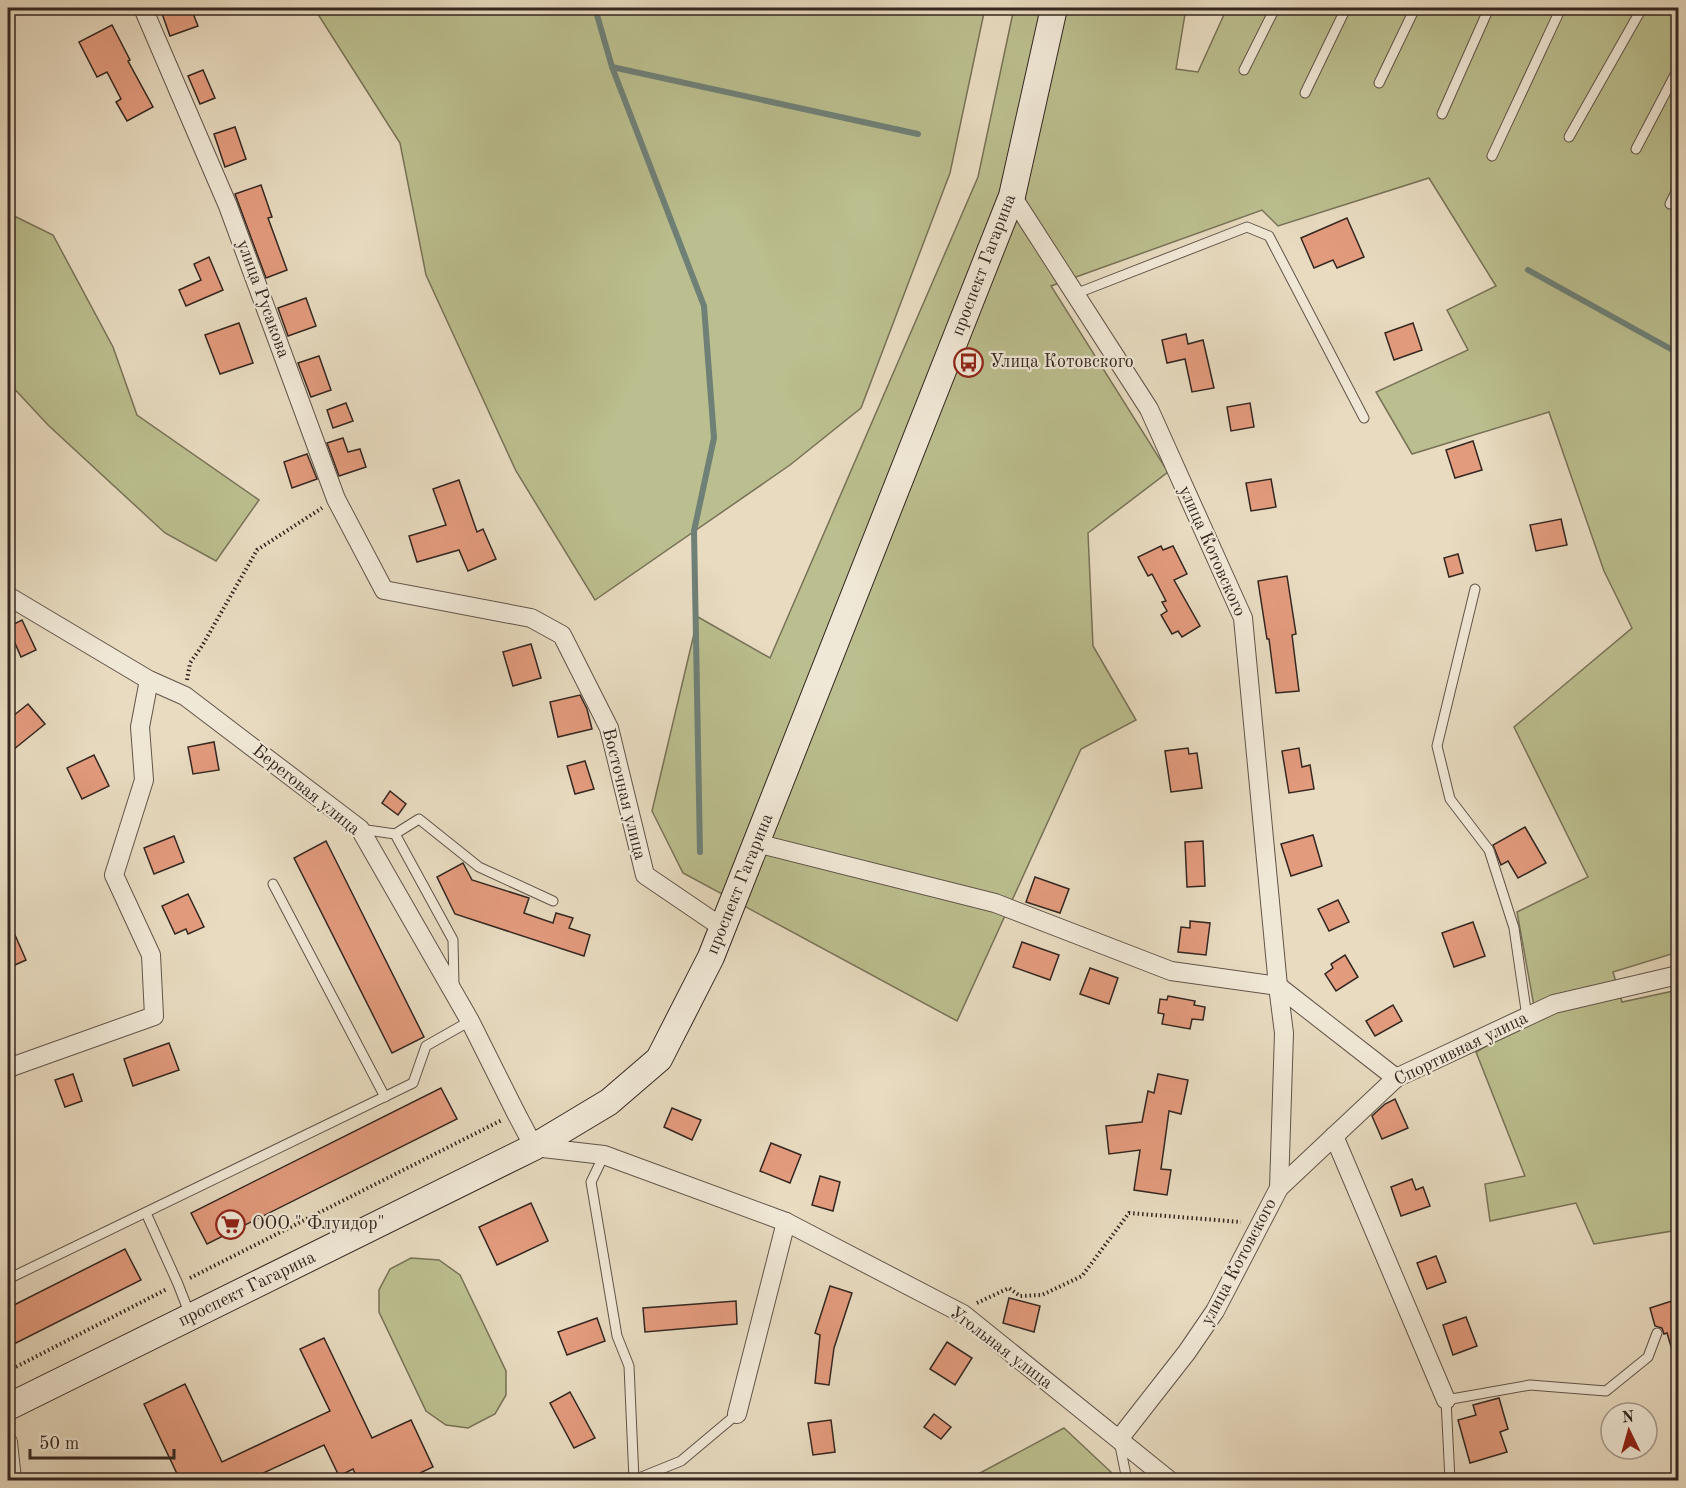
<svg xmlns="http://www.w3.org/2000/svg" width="1686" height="1488" viewBox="0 0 1686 1488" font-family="'Old Standard TT',serif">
  <rect width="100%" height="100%" fill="#e8dbc0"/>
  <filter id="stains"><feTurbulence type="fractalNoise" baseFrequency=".00333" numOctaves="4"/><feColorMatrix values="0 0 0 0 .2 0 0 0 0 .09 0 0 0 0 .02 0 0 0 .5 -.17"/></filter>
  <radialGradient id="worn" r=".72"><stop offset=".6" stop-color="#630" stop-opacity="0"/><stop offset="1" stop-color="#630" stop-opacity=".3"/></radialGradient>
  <g fill="#bbbe8e" stroke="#787258" stroke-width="1.5">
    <polygon points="314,8 985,8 950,173 861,408 790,465 595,600 516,471 426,275 400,143"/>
    <polygon points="1014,8 1186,8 1176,69 1198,72 1227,8 1678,8 1678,952 1613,972 1622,1002 1678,990 1678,1230 1594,1244 1576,1203 1490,1221 1485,1184 1525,1176 1476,1052 1536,1017 1517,912 1588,877 1514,727 1632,628 1604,571 1549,412 1412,454 1376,392 1468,350 1447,310 1496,286 1429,178 1278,226 1262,210 1051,286 1168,472 1088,533 1093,646 1136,720 1081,749 957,1021 683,873 652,811 698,617 770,658 978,177"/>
    <polygon points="8,213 53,235 113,347 137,415 259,500 216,561 165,533 48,425 8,382"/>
    <polygon points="411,1258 439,1260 460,1275 506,1371 506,1395 495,1414 468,1428 446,1425 426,1411 379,1312 379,1290 390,1269"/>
    <polygon points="1064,1428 1112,1473 1113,1480 967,1480"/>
  </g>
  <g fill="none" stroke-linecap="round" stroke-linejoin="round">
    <g stroke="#6f8077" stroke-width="6">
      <polyline points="595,8 612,67 704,306 714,438 694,531 700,852"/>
      <polyline points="612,67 918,134"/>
      <polyline points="1528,270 1678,353"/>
    </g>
  </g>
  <g fill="#e39b7d" stroke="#342721" stroke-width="1.5">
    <polygon points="160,8 191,8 198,26 170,36"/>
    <polygon points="112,25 130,60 128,61 153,107 127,121 116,102 121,99 107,72 97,77 79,42"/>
    <polygon points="203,70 215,98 200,104 188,76"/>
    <polygon points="235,127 246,159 225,167 214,134"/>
    <polygon points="261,185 272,217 268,218 287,270 266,278 235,194"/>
    <polygon points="1347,218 1364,257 1337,268 1333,260 1314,268 1301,238"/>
    <polygon points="209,257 223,290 186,306 179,290 201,280 194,264"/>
    <polygon points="306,298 316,326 288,336 278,308"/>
    <polygon points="239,323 253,363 220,374 205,335"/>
    <polygon points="1413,323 1422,350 1394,360 1385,333"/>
    <polygon points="1186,334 1188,344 1203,340 1214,388 1192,392 1185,359 1167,363 1162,340"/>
    <polygon points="319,356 331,390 311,397 298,363"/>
    <polygon points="346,403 353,421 333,428 327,410"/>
    <polygon points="1250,403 1254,427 1231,431 1227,407"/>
    <polygon points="343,438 348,452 360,449 366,467 339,476 327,443"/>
    <polygon points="1473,441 1482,470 1455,478 1446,450"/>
    <polygon points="307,454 317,479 292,488 284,462"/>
    <polygon points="1271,479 1276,507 1251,511 1246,483"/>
    <polygon points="459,480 477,532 483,529 496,559 468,571 459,550 417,562 409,536 446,525 433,489"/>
    <polygon points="1561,519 1567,545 1536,551 1530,525"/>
    <polygon points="1161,546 1163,550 1173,546 1187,574 1174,580 1200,626 1182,637 1178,631 1172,634 1161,615 1167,611 1162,602 1166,601 1152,574 1148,576 1138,557"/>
    <polygon points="1458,554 1463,573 1449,577 1444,558"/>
    <polygon points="1287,576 1296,634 1292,635 1299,691 1276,693 1269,639 1267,639 1258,581"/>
    <polygon points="22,620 36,650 21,657 8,627"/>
    <polygon points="531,644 541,678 513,686 503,652"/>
    <polygon points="580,695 587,709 592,729 558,737 550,702"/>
    <polygon points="28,704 45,724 8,754 8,720"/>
    <polygon points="214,742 219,770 193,774 188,747"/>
    <polygon points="1188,748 1189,754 1197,753 1202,788 1171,792 1165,751"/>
    <polygon points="1299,748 1302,767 1310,765 1314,789 1289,793 1282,751"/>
    <polygon points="94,755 109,786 82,799 67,768"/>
    <polygon points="585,761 594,789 575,794 567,766"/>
    <polygon points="390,791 406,804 398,815 382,803"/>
    <polygon points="1525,827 1546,863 1518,878 1508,861 1501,865 1493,845"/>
    <polygon points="1313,835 1322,866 1291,876 1281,844"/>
    <polygon points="174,836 184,862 154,874 144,848"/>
    <polygon points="326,841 424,1037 392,1053 294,858"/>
    <polygon points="1203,841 1205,886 1187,887 1185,842"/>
    <polygon points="463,863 472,880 529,898 524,913 553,923 556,913 573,918 569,928 590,935 584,956 455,914 437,877"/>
    <polygon points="1035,877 1069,889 1060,913 1026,902"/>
    <polygon points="188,894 204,927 188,934 186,929 175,934 162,906"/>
    <polygon points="1338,900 1349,922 1329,931 1318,909"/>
    <polygon points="8,919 26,960 8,968"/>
    <polygon points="1190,921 1210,923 1206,955 1178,952 1181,927 1190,928"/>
    <polygon points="1473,922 1485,956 1454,967 1442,933"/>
    <polygon points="1022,942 1059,955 1050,980 1013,967"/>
    <polygon points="1345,955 1358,977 1336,991 1325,974 1333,968 1331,964"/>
    <polygon points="1090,968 1118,978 1109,1004 1080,994"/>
    <polygon points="1168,996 1195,1001 1194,1005 1205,1007 1203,1020 1192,1019 1190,1029 1162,1024 1164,1014 1158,1013 1160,999 1167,1000"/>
    <polygon points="1393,1005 1402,1021 1375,1036 1366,1021"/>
    <polygon points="169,1043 179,1070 133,1086 124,1059"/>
    <polygon points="73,1074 82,1101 65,1107 55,1080"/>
    <polygon points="1158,1074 1188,1080 1181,1114 1169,1111 1161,1169 1171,1170 1167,1195 1134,1190 1140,1150 1109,1154 1106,1126 1142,1122 1148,1091 1154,1093"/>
    <polygon points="441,1088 457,1119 207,1244 191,1213"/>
    <polygon points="1395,1099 1408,1128 1382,1139 1372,1116 1385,1104"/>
    <polygon points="672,1108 701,1120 692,1140 664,1127"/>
    <polygon points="771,1143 801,1155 790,1183 760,1171"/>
    <polygon points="820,1176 840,1182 833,1211 812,1205"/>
    <polygon points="1412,1179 1416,1190 1423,1187 1430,1206 1401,1216 1391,1187"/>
    <polygon points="531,1203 548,1241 497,1265 479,1227"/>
    <polygon points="125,1249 141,1280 8,1347 8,1308"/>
    <polygon points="1436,1256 1446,1282 1427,1289 1417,1263"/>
    <polygon points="830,1286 852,1293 834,1348 829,1385 815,1383 820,1335 815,1333"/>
    <polygon points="1009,1298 1040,1306 1034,1332 1003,1323"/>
    <polygon points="1678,1299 1678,1359 1675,1360 1667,1333 1664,1334 1662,1328 1655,1326 1650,1308"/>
    <polygon points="736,1301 737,1324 645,1332 643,1308"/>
    <polygon points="1466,1317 1477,1346 1453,1355 1443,1325"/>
    <polygon points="597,1318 605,1341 567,1355 558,1332"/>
    <polygon points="324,1338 372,1438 411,1420 433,1467 405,1480 358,1480 353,1469 339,1476 324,1445 248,1480 180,1480 144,1404 185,1384 222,1462 330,1411 300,1349"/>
    <polygon points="947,1342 972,1358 955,1385 930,1369"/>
    <polygon points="570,1392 595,1438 574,1448 550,1403"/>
    <polygon points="1499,1398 1508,1429 1500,1432 1507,1452 1470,1463 1458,1420 1476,1415 1473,1405"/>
    <polygon points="934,1414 951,1427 941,1439 924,1427"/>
    <polygon points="831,1420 835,1452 813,1455 808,1423"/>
  </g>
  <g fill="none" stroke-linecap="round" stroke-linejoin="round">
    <defs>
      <g id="service">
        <polyline points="1244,70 1275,8"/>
        <polyline points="1379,83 1415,8"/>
        <polyline points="1305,93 1346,8"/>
        <polyline points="1442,114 1489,8"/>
        <polyline points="1569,137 1642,8"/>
        <polyline points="1636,149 1678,69"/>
        <polyline points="1492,156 1561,8"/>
        <polyline points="1670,204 1678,188"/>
        <polyline points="1075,294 1247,227 1269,236 1364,418"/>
        <polyline points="1475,589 1437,746 1450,799 1489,850 1514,928 1527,1017"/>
        <polyline points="360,829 395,834 453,940 454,986"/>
        <polyline points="395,834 419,819 479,867 553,901"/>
        <polyline points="273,884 385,1097"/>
        <polyline points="604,1155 591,1182 617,1336 629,1366 634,1480"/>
        <polyline points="146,1213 178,1284 190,1315"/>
        <polyline points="8,1279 413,1083 426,1046 470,1021"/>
        <polyline points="1119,1441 1127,1480"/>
        <polyline points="634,1480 681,1461 737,1414"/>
        <polyline points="1450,1480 1446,1400 1530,1385 1606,1391 1648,1357 1657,1333"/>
      </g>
      <g id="minor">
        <polyline points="143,8 228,206 336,499 384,590 531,618 562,635 609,728 645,875 723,928"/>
        <polyline points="1012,196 1149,409 1243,618 1278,986 1284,1033 1279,1188 1215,1311 1187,1352 1119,1439"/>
        <polyline points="8,596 149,680 185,696 360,829 470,1021 516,1113 534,1147 604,1155 786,1222 963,1314 1169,1480"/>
        <polyline points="756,843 995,903 1171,971 1278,986 1396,1078"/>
        <polyline points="8,1069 14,1066 154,1016 151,955 114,875 144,780 140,727 149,680"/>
        <polyline points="1334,1136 1446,1400"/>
        <polyline points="1279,1188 1396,1078 1554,1004 1678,975"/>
        <polyline points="737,1414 786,1222"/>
        <polyline points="8,1442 12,1480"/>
      </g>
      <polyline id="secondary" points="8,1407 534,1147 609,1102 659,1059 711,957 1012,196 1054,8"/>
    </defs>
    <use href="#service" stroke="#615449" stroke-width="11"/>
    <use href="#minor" stroke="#615449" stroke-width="20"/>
    <use href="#secondary" stroke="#342721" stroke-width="28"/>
    <g stroke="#342721" stroke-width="4" stroke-dasharray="1.5 3" stroke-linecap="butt">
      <polyline points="187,680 190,663 202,646 257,550 322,508"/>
      <polyline points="190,1278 502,1120"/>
      <polyline points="977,1303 1009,1288 1020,1296 1042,1295 1082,1276 1129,1213 1241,1222"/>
      <polyline points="8,1371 167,1289"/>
    </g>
    <use href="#service" stroke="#f0e8d6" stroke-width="9"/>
    <use href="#minor" stroke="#f0e8d6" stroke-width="18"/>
    <use href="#secondary" stroke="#f0e8d6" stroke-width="26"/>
  </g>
  <defs>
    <symbol id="bus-ring" viewBox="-11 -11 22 22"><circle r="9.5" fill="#f0e8d6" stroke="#8f2418" stroke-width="1.5"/><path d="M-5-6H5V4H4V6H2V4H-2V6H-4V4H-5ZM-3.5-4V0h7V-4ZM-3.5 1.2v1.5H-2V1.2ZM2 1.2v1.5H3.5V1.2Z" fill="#8f2418"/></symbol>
    <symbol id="supermarket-ring" viewBox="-11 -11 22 22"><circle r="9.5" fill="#f0e8d6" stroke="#8f2418" stroke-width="1.5"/><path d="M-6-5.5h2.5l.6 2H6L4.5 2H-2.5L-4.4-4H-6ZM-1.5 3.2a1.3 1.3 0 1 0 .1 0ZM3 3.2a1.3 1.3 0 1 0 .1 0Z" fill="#8f2418"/></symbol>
  </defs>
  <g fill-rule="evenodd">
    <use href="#bus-ring" x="952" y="346" width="33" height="33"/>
    <use href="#supermarket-ring" x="214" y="1208" width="33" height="33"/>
  </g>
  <g text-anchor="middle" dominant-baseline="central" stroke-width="4.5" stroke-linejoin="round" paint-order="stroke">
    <g font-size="18" fill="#342721" stroke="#f0e8d6">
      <text transform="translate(984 265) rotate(-69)">проспект Гагарина</text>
      <text transform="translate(263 299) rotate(70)">улица Русакова</text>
      <text transform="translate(1212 551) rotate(66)">улица Котовского</text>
      <text transform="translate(306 790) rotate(39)">Береговая улица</text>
      <text transform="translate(624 794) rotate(76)">Восточная улица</text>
      <text transform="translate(740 884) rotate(-68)">проспект Гагарина</text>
      <text transform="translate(1461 1049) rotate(-26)">Спортивная улица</text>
      <text transform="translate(1239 1262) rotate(-62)">улица Котовского</text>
      <text transform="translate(247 1289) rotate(-26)">проспект Гагарина</text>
      <text transform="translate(1001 1348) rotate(37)">Угольная улица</text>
    </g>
    <g font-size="18" fill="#342721" stroke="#f0e8d6" text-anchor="start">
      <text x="990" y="362">Улица Котовского</text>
      <text x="252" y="1224">ООО " Флуидор"</text>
    </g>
  </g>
  <rect width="1686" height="1488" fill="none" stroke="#e8dbc0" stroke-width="30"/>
  <rect x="9" y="9" width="1668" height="1470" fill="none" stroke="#342721" stroke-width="3"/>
  <rect x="15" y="15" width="1656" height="1458" fill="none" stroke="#342721" stroke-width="1.5"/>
  <g transform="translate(1629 1431) rotate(355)"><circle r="28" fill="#f0e8d6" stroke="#a59b8e" stroke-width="1.5"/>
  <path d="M0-4.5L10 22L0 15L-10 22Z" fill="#8f2418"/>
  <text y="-9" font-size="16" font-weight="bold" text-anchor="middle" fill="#342721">N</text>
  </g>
  <path d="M30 1449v9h144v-9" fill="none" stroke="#342721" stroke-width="3"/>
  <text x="39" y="1449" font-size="18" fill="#342721" stroke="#f0e8d6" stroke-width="4.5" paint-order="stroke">50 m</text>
  <rect width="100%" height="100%" filter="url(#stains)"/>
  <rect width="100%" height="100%" fill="url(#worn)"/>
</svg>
